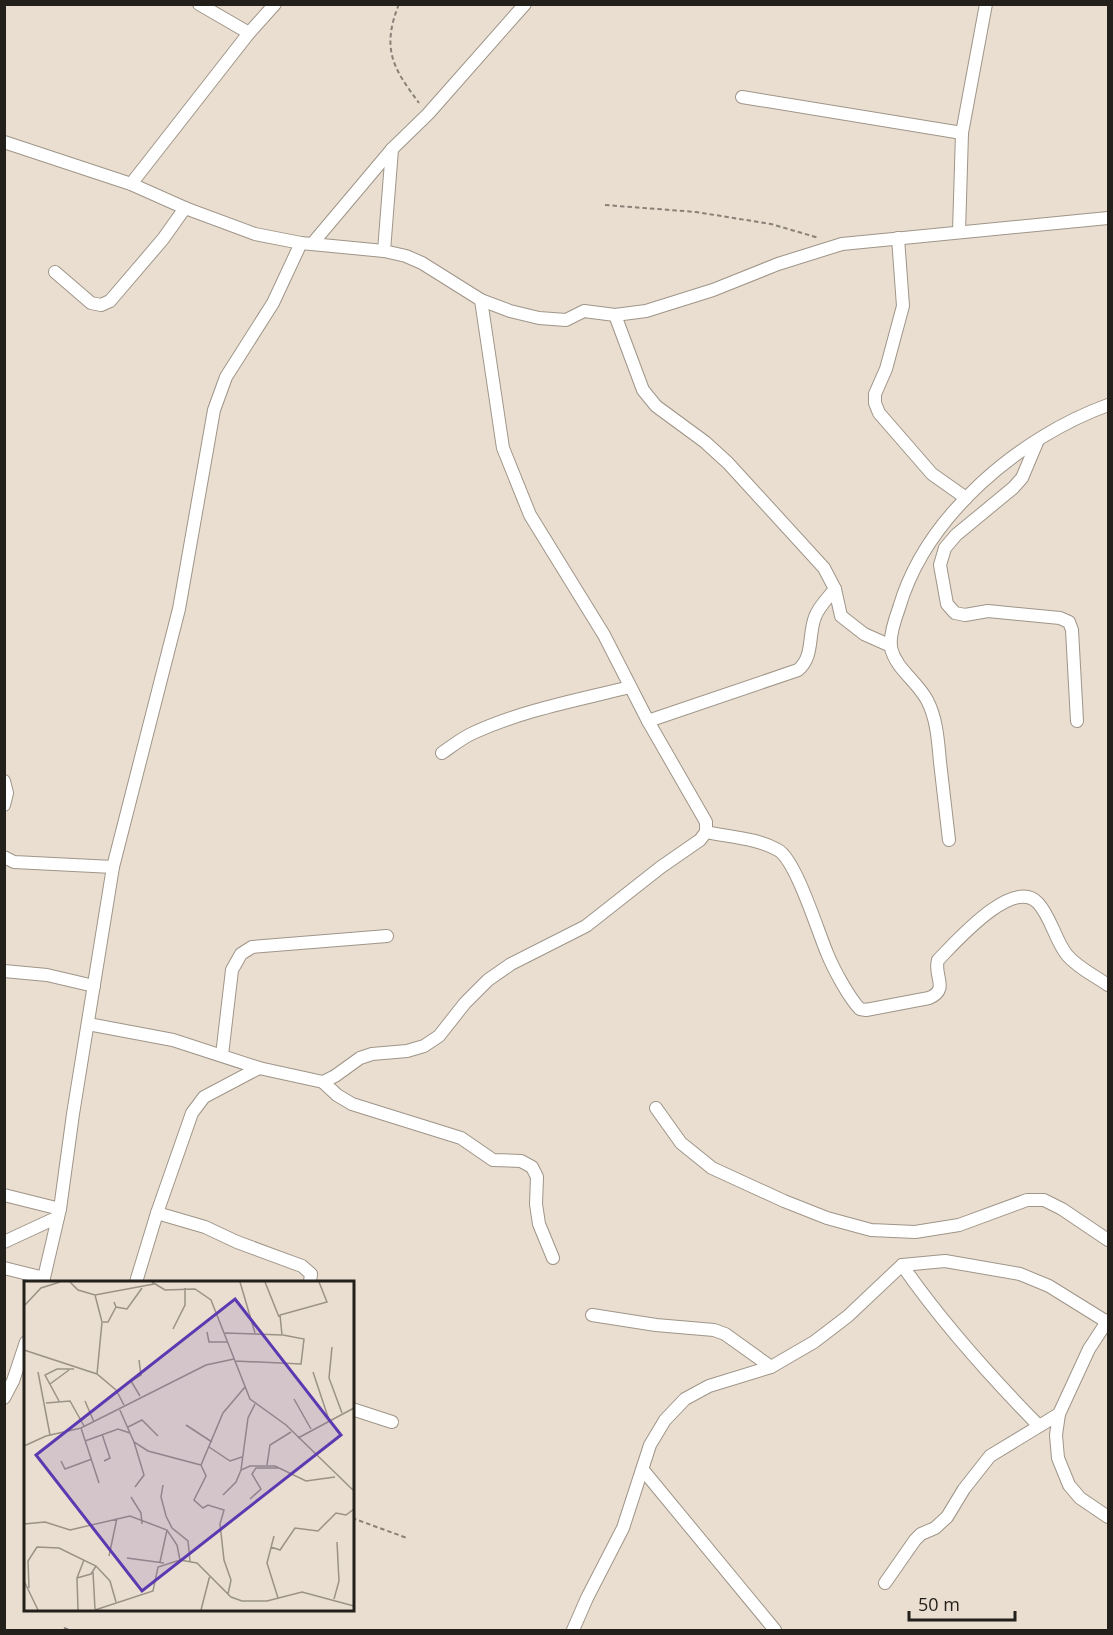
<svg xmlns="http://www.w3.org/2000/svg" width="1113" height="1635" viewBox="0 0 1113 1635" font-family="'Open Sans',sans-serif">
  <rect width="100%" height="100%" fill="#e9ded0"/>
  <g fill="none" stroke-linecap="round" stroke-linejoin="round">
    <defs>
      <g id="minor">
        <polyline points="199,4 249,33"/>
        <polyline points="742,97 962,133"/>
        <polyline points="4,142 131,184 185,208 255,234 301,243 384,251 406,256 422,263 481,300 510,311 539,318 566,320 584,311 615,315 646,311 713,290 778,264 842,244 1108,218"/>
        <polyline points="131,184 249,33 275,4"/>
        <polyline points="959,232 962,133 986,4"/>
        <polyline points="898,238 903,306 886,369 875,394 875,403 879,413 932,474 966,498"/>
        <polyline points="312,244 392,149 428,114 525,4"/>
        <polyline points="384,251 392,149"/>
        <polyline points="55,272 91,303 101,305 110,301 163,239 185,208"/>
        <polyline points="615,315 643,390 656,406 705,442 728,463 824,568 835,589 841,616 864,634 891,646"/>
        <polyline points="1038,440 1022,478 1013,488 956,535 945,548 940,565 947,604 955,613 965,615 988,611 1060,618 1069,622 1072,630 1077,721"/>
        <path d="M648 721 798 670C814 657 808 635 815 617 819 606 828 598 835 589"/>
        <path d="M442 753C452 746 462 738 473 733 523 710 578 700 630 687"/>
        <polyline points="4,781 7,793 4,805"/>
        <path d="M706 832C729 837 757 838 778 850 796 860 818 932 827 953 833 968 849 998 860 1009L866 1010 929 998C950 989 933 976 938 960 955 943 1013 876 1038 903 1051 917 1055 940 1067 955 1078 968 1095 976 1108 985"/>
        <path d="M949 840C946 814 943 788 940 762 938 741 937 719 927 700 917 681 896 669 891 648 889 636 895 619 899 608 926 515 1020 437 1108 405"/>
        <polyline points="4,857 14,862 113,867"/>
        <polyline points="4,971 47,975 94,986"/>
        <polyline points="88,1024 173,1040 259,1068 323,1082 335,1076 360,1058 372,1054 407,1051 424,1046 439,1036 465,1003 488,980 511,964 586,926 661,867 700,840 706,832 706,822 648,721 604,635 530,515 503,448 481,300"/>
        <polyline points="222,1055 232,970 241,954 252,947 387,936"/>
        <polyline points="323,1082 337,1095 352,1104 461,1138 493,1160 521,1161 532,1167 537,1177 536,1204 539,1224 553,1258"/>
        <polyline points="656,1108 681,1143 712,1168 784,1201 827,1218 871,1230 915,1232 959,1225 1027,1200 1044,1200 1062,1209 1108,1240"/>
        <polyline points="4,1195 60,1209"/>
        <polyline points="157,1213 205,1227 237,1242 302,1266 311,1274 310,1282"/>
        <polyline points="4,1242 58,1217"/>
        <path d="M902 1265C943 1324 989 1375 1039 1426"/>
        <polyline points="4,1268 44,1278"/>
        <polyline points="43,1282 60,1209 73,1114 113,867 179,609 214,410 226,377 273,303 301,243"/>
        <polyline points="136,1282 157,1213 192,1113 204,1097 259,1068"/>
        <polyline points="592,1315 656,1325 714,1330 725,1334 771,1367"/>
        <polyline points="1108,1320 1089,1349 1059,1414 1056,1435 1058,1458 1069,1485 1080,1498 1108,1517"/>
        <polyline points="4,1398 13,1381 26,1342"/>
        <polyline points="352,1409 392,1422"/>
        <polyline points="643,1470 775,1630"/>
        <polyline points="885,1583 915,1540 921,1534 935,1528 947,1517 964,1489 990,1456 1059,1414"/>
        <polyline points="573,1630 587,1598 623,1528 650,1445 665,1420 685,1399 709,1386 771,1367 814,1342 848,1316 902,1265 945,1261 1020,1274 1049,1286 1107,1322"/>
      </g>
    </defs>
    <use href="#minor" stroke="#9f9588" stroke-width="14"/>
    <g stroke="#898178" stroke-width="2" stroke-dasharray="4.5 3" stroke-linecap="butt">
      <path d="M399 4C381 49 393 68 419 103"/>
      <polyline points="605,205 696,212 771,224 819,238"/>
      <polyline points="352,1518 407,1538"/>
      <polyline points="64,1628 70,1630"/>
    </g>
    <use href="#minor" stroke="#fff" stroke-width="12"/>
  </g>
  <g transform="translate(24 1281)">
    <rect width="330" height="330" fill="#e9ded0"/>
    <path fill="none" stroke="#9a9287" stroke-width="1.5" d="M46 1 54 9 71 14 130 3M128 1 141 9 171 8 187 19 226 118 262 144 330 210M216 1 231 52M241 1 255 36M71 14 78 41 73 93M90 21 92 26 103 28 118 7M0 25 17 7 36 1M79 41H84L92 26M149 48 161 24V7M183 51 185 61H204M201 52 258 54 256 34 303 21 295 1M308 66 305 97 318 132M0 69 73 93 92 109 100 124M115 79 117 94 107 100 116 115M211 80 277 83 280 58 259 54M14 91 26 154M289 91 305 139M26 103 45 89M270 118 287 148M35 120 21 94 33 88H50M61 120 70 141M22 122 46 120 60 145M95 127 110 161 124 170 177 184 199 132 221 106M162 144 188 161M104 146 118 139 134 155M57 147 75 202M78 153 86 177 80 180M274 157 330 127M61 160 94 148 106 152M110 161 120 194 111 206M0 165 22 155 57 147 182 84 210 78M185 166 206 180 218 176M37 180 41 188 68 178M177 184 182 195 170 219 179 227 184 224 200 229 196 243 200 279 207 299 204 313M243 184 246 164 267 151M217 189 224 137 231 123M139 204 137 216 142 235 148 247 164 260 166 280M199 214 212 201 217 189 226 185H251L282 200 311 196M107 216 117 232 118 243M226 218 237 208 228 193 232 187H255M0 243 21 241 46 249 106 235 143 249 153 264 156 279M250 255 243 282 254 317M247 266 256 269 271 247 294 250 312 232 322 234 330 228M85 275 93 237M103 277 140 282M136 281 143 249M69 291 71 328M53 297 67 293 72 285M0 300 14 329M5 307 4 280 13 266 35 267 72 285 86 300 92 321M310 318 315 300 313 261M54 329 53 297 60 279M71 329 129 310 134 286 156 279 173 282 207 316 218 320H243L278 311 330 325M177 329 186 294"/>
    <path fill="#5b39b1" fill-opacity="0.15" stroke="#5b39b1" stroke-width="3" d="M211 18 317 154 118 310 12 174Z"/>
    <rect width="330" height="330" fill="none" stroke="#231f1a" stroke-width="3"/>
  </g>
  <rect width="1113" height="1635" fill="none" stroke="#231f1a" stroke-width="12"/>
  <path d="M909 1611v9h106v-9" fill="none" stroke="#231f1a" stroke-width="3"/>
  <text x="918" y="1611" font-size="18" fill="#231f1a" stroke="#e9ded0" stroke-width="4.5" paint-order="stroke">50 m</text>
</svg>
